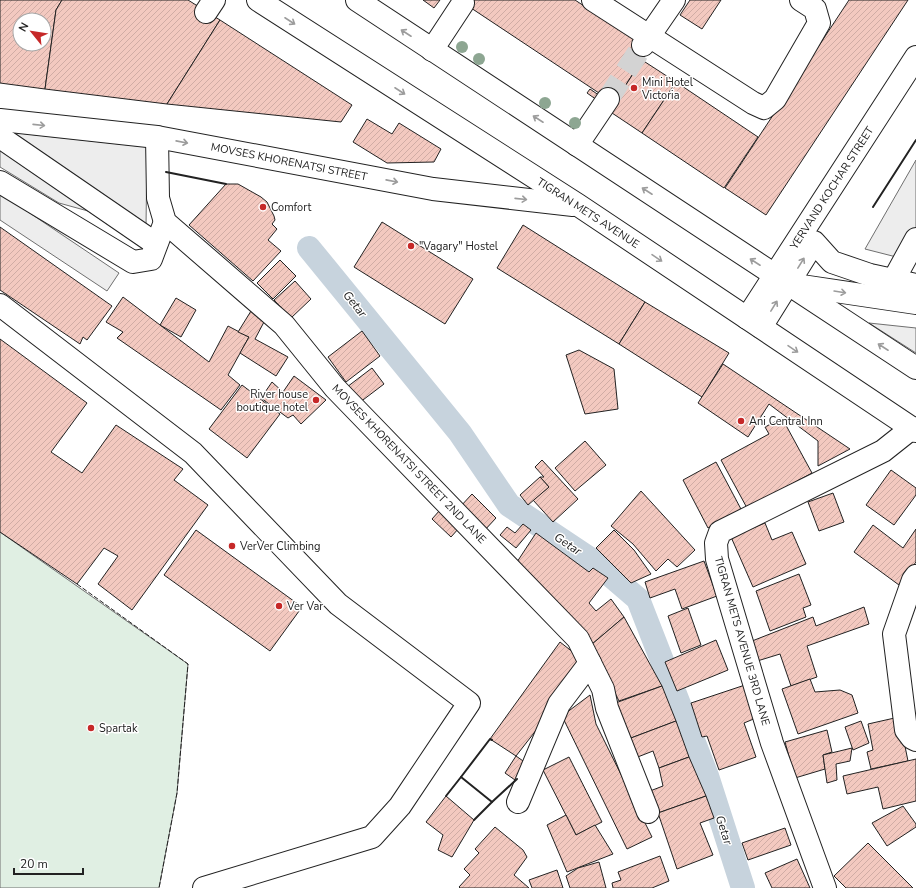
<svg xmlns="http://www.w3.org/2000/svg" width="916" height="888" viewBox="0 0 916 888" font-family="'Nunito Sans',sans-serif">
  <defs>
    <pattern id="building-hatch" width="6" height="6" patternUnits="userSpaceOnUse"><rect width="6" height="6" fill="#f3c9c0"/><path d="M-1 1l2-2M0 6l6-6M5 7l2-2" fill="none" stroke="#d0aca5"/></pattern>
  </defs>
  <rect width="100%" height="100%" fill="#fff"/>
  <polygon fill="#e0efe3" stroke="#6f6f6f" points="0,532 188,664 177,793 159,888 0,888"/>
  <g fill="#ededed" stroke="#6f6f6f">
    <polygon points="0,131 147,147 146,227 59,203 0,167"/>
    <polygon points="916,160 916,262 865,249"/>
    <polygon points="0,193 119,273 107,291 0,220"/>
    <polygon points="869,323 916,328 916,353"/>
  </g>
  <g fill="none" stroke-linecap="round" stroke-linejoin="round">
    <polyline stroke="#c7d3dd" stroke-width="24" points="309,248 460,433 509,505 596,563 638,599 707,776 743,888"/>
  </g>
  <g fill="url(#building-hatch)" stroke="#222" fill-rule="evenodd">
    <path d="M0 0H62L56 10 45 89 0 83ZM20 20H44V44H20Z"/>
    <polygon points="62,0 188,0 220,20 167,104 45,89 56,10"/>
    <polygon points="423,0 440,0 434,8"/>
    <polygon points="459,0 575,0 649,49 614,103"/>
    <polygon points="690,0 721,0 702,29 680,15"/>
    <polygon points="849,0 908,0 766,215 725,188"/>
    <polygon points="220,20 352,105 341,122 167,104"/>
    <polygon points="642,60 676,82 642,133 609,111"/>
    <polygon points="676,82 758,137 724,188 642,133"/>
    <polygon points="590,89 600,96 597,100 587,93"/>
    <polygon points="367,119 392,134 399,123 441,149 434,162 387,163 353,142"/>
    <polygon points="226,184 238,184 261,197 267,202 274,216 275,220 272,224 277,229 268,240 281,251 253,281 189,225"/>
    <polygon points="382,222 473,279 445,324 354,267"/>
    <polygon points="523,225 645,302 619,344 497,268"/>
    <polygon points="0,227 112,306 87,340 83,337 80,344 0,290"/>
    <polygon points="280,260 296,276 273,299 257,283"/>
    <polygon points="295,281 311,299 291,318 274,300"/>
    <polygon points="123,297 209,362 228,326 249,337 228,375 240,385 221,410 117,338 123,332 106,322"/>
    <polygon points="176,298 196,310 181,337 160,325"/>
    <polygon points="645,302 729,353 702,397 619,344"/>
    <polygon points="251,311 264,322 255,339 288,357 276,376 240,353 249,337 238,332"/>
    <polygon points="362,331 380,356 346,382 328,357"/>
    <polygon points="0,339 87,403 51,452 82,473 116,425 183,469 174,480 208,505 132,610 98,584 118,556 104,548 77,584 0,532"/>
    <polygon points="579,350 614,369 618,409 585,414 566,355"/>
    <polygon points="723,364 850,449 818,466 818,441 769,404 748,437 698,403"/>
    <polygon points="372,368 384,384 359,403 347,387"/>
    <polygon points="294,376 326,400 301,424 293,415 288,418 261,398 272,382 283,392"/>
    <polygon points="242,385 280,414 247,458 209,429"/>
    <polygon points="782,418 812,473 747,508 721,460 769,434 765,427"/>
    <polygon points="585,441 606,465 575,491 555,468"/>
    <polygon points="542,460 578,499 553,522 533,500 549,487 540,477 544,477 535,467"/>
    <polygon points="716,462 742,511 708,528 683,480"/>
    <polygon points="891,470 916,488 916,495 894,525 866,505"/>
    <polygon points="540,477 549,487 528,505 520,495"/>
    <polygon points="641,491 695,550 677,567 668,559 656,571 633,544 611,526"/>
    <polygon points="833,493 844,522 819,531 808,502"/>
    <polygon points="472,494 496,518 484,531 460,507"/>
    <polygon points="440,510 459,528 451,537 432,519"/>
    <polygon points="765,523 772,540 792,532 806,564 753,587 731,537"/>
    <polygon points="523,524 531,530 516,548 500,535 507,527 515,533"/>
    <polygon points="873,525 903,548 916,529 916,562 899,585 854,552"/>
    <polygon points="196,530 302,607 270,651 164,575"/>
    <polygon points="614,530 634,550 651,574 631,583 596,548"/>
    <polygon points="536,533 589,572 593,568 608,578 589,603 596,611 611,599 624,617 591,645 517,562"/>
    <polygon points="704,561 717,596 682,609 675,589 650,598 645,582"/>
    <polygon points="799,574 811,605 803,608 806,617 770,631 756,591"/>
    <polygon points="864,607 869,624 807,646 817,677 791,686 780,654 754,662 747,643 813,617 816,626"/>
    <polygon points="688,608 701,645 681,653 668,616"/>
    <polygon points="624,617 662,686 619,701 591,645"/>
    <polygon points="716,640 728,670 677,691 665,662"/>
    <polygon points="560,642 583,660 546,706 548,715 516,756 490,739"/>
    <polygon points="810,679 815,692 840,690 852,695 858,713 798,734 782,689"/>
    <polygon points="745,685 756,718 744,723 756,757 719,770 707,736 702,737 691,703"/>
    <polygon points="662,686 676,721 623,741 610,705"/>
    <polygon points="590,695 596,724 652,837 627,849 562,716"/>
    <polygon points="899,717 908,761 871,769 867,752 873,750 868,724"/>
    <polygon points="676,721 689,757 659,768 653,751 630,760 623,741"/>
    <polygon points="861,721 869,743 853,750 845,727"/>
    <polygon points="827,730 832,752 823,755 825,769 795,778 785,742"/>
    <polygon points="852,748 850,761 836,764 837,780 827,783 823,755"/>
    <polygon points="516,756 526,763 515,780 505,773"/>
    <polygon points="569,757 602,822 576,835 543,770"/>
    <polygon points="689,757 706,796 658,813 650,791 663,786 659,768"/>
    <polygon points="916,759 916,801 883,809 878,787 847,794 843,776"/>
    <polygon points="446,796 474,820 452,857 438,850 443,835 426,822"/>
    <polygon points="706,796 714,818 700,823 713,855 677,869 658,813"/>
    <polygon points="903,806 916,824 916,827 887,846 872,823"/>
    <polygon points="566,815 576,835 595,825 613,854 567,872 547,825"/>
    <polygon points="495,827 523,850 527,857 514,875 529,888 460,888 459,887 470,875 464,869 479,853 475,849"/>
    <polygon points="785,828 791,845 748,860 742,843"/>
    <polygon points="868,843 913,888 846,888 834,876"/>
    <polygon points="660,856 669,881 652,888 613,888 612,883 621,880 618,872"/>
    <polygon points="797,859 810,888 772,888 765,873"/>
    <polygon points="599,862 606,888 570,888 566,876 578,868"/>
    <polygon points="557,870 563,888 532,888 529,880"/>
  </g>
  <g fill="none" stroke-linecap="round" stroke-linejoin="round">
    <polyline stroke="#d3d3d3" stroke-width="22" stroke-dasharray="22 11" stroke-linecap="butt" points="608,99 643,45"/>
    <defs>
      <g id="minor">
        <polyline points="593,0 753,103 764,108 775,99 819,23 815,9 801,0"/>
        <polyline points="206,12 214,0"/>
        <polyline points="643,45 674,0"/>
        <polyline points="432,50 463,3"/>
        <polyline points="0,137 156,244"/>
        <polyline points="157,137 158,198 165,222 284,325 335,388 578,639 603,689 607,708 648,812"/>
        <polyline points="577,145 608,99"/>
        <polyline points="0,182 133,262 151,259 165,222"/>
        <polyline points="893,281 916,239"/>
        <polyline points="0,305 193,453 338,604 469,703 400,806 372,837 204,888"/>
        <polyline points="747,318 916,57"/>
        <polyline points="916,576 913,580 894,634 906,730 912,738 916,740"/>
        <polyline points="518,802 559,704 590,663"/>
        <polyline points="825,888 772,743 717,559 716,543 720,532 883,451 912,428"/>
      </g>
      <g id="major">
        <polyline points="258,0 578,205 916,431"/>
        <polyline points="357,0 916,368"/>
        <polyline points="0,120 157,137 433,189 573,205"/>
        <polyline points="795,285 916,303"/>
        <polyline points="761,327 814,242 832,262 870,275 916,285"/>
      </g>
    </defs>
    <use href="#minor" stroke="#222" stroke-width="24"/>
    <use href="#major" stroke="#222" stroke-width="24"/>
    <use href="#minor" stroke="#fff" stroke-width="22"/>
    <use href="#major" stroke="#fff" stroke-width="22"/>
    <polyline stroke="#222" stroke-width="1" stroke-dasharray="5 2" stroke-linecap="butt" points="77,584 188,664 177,793 159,888"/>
    <g stroke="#222" stroke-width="2">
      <polyline points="166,172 226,184"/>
      <polyline points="873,207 916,140"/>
      <polyline points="461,777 490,739 492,740"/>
      <polyline points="446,796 461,777 492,802 474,820"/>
      <polyline points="492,802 517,779"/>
    </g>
  </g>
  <g fill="#8da692">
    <circle cx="462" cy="47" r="6"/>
    <circle cx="479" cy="59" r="6"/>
    <circle cx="545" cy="103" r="6"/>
    <circle cx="575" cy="123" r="6"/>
  </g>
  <defs><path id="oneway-shaft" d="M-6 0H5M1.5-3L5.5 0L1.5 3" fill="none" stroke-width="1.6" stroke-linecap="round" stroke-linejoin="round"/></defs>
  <g stroke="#9c9c9c">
    <use href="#oneway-shaft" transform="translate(290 21) rotate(33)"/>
    <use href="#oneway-shaft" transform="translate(406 33) rotate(-147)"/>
    <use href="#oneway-shaft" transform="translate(400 91) rotate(33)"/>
    <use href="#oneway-shaft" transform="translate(538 119) rotate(-147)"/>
    <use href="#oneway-shaft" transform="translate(39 125) rotate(6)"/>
    <use href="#oneway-shaft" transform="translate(182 142) rotate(11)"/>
    <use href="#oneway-shaft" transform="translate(392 181) rotate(11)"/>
    <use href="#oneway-shaft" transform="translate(647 191) rotate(-147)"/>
    <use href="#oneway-shaft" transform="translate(521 199) rotate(6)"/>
    <use href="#oneway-shaft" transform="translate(657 258) rotate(34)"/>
    <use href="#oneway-shaft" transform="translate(755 262) rotate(-147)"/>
    <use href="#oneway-shaft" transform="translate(801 263) rotate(-58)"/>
    <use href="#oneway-shaft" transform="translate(840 292) rotate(9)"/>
    <use href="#oneway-shaft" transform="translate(774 306) rotate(-58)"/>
    <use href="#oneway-shaft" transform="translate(883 347) rotate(-147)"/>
    <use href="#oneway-shaft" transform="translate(793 349) rotate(34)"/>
  </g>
  <g fill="#c62828" stroke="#fff" stroke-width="1.5">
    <circle cx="634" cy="88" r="4"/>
    <circle cx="263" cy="207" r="4"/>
    <circle cx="411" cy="246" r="4"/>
    <circle cx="316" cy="400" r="4"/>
    <circle cx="741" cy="421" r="4"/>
    <circle cx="232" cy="546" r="4"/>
    <circle cx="279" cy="606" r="4"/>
    <circle cx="91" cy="728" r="4"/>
  </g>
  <g text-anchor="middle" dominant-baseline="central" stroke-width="3" stroke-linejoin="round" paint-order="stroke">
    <g font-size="11" fill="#222" stroke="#fff" text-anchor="start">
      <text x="642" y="82">Mini Hotel<tspan x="642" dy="13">Victoria</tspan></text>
      <text x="271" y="207">Comfort</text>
      <text x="419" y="246">"Vagary" Hostel</text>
      <text x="308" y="394" text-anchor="end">River house<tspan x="308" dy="13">boutique hotel</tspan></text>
      <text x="749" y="421">Ani Central Inn</text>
      <text x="240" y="546">VerVer Climbing</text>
      <text x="287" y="606">Ver Var</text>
      <text x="99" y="728">Spartak</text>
    </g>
    <g font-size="11" fill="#222" stroke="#fff">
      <text transform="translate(289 162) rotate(11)">MOVSES KHORENATSI STREET</text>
      <text transform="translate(832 188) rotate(-57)">YERVAND KOCHAR STREET</text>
      <text transform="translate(588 213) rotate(33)">TIGRAN METS AVENUE</text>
      <text transform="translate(409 464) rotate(46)">MOVSES KHORENATSI STREET 2ND LANE</text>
      <text transform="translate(742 641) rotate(74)">TIGRAN METS AVENUE 3RD LANE</text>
    </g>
    <g font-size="12" font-style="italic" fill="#222" stroke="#fff">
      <text transform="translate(355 304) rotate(51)">Getar</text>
      <text transform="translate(568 544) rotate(34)">Getar</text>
      <text transform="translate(724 830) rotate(72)">Getar</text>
    </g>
  </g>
  <g transform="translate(32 32) rotate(300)"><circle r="19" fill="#ffffff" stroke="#a7a7a7"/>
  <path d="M0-3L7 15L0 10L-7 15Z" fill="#c62828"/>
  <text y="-6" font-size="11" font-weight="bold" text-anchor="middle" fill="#222222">N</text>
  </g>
  <path d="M14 868v6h69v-6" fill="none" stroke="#222222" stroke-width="2"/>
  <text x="20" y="868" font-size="12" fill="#222222" stroke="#ffffff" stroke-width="3" paint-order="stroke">20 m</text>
</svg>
